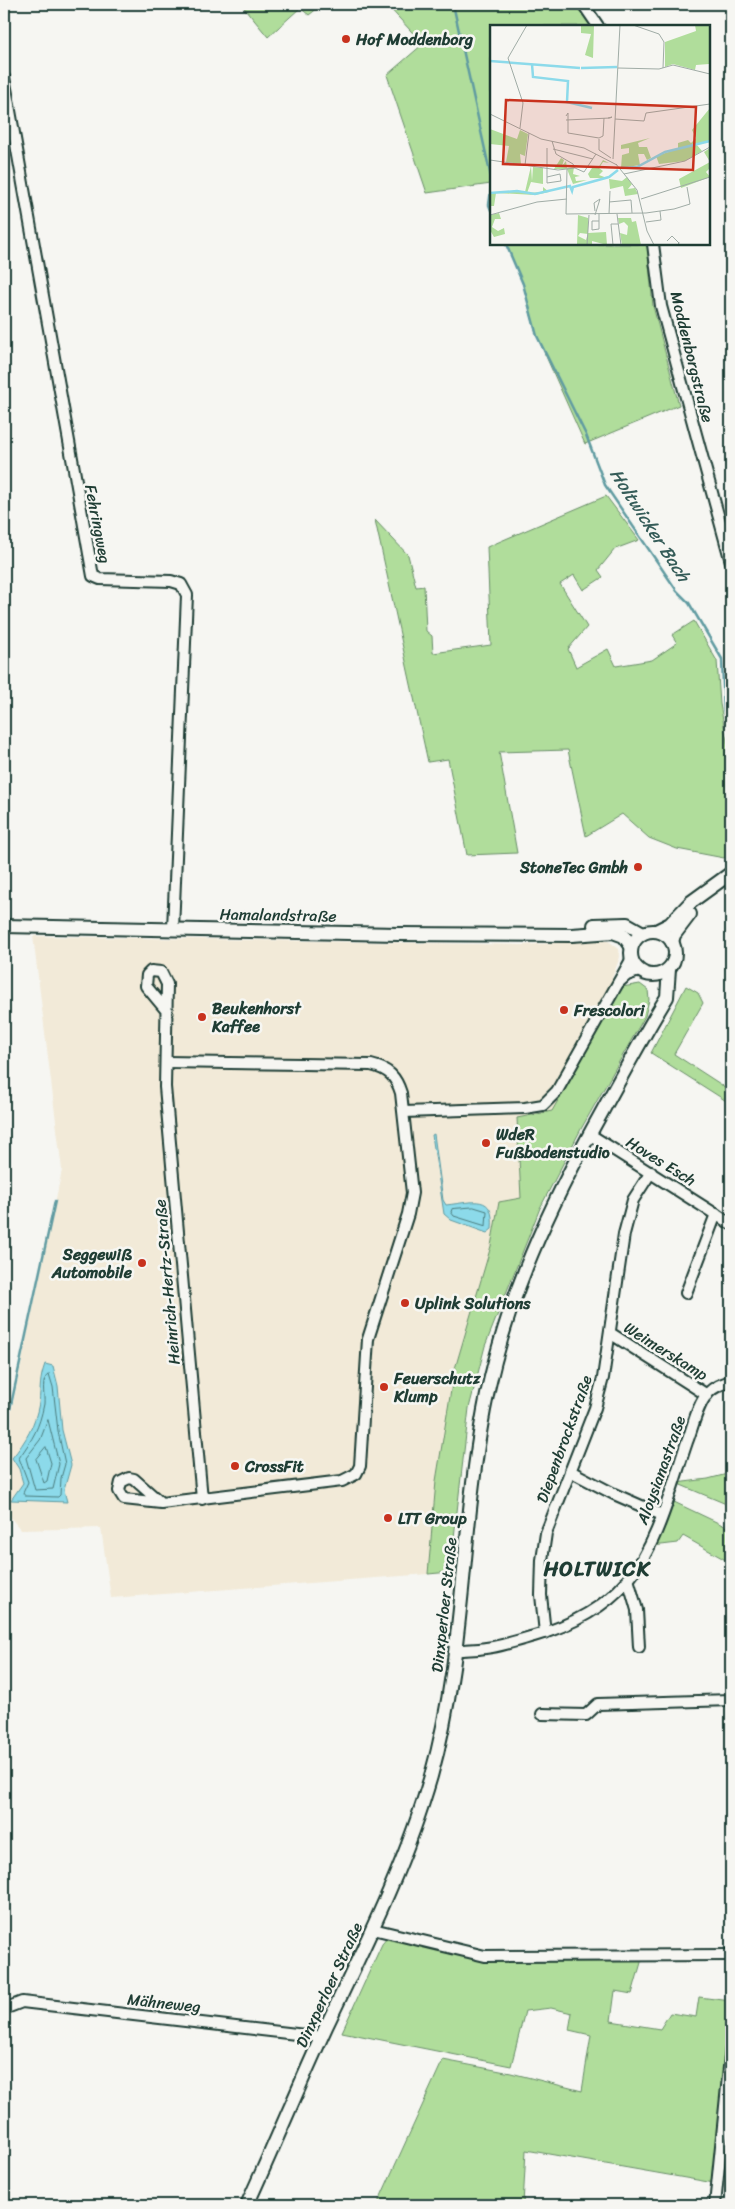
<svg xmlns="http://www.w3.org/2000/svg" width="735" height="2209" viewBox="0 0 735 2209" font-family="Sriracha,sans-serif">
  <rect width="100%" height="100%" fill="#f6f6f2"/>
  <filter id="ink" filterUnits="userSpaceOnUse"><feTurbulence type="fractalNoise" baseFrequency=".02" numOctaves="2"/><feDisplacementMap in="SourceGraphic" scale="10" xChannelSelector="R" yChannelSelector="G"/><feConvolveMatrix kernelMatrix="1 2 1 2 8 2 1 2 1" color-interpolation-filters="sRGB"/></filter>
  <g filter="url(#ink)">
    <polygon fill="#f2ead8" points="33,936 523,945 603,940 610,942 619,949 620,957 612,978 622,987 552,1111 517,1119 521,1198 499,1202 491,1246 454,1372 436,1481 428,1574 111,1598 101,1528 21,1530 4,1510 4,1446 62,1170"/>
    <g fill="#b0dd9b" stroke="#688d68">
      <polygon points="241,4 323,4 309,15 300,8 268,37"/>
      <polygon points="386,4 576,4 591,26 491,26 491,184 427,193 387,75 423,44"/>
      <polygon points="506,244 647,244 653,306 679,405 585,444 536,334 523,284"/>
      <polygon points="606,496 639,540 615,549 598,570 603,577 583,590 574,575 560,584 587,627 568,649 576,667 608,649 616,666 652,660 677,643 672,635 694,621 717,661 720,704 731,763 731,851 724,858 677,849 649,838 622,814 586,836 568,750 499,752 517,853 467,855 448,759 428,762 375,520 408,555 416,587 424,586 426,631 432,636 433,653 491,645 487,547"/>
      <polygon points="640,984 648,990 649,1000 645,1016 581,1129 540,1208 485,1346 469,1408 450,1572 428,1574 436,1481 454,1372 491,1246 499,1202 521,1198 517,1118 552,1111 622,987"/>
      <polygon points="686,986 698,993 703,1003 674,1054 731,1091 731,1104 651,1053"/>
      <polygon points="731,1473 731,1506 676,1483 708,1479"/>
      <polygon points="672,1501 731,1529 731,1563 683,1536 678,1543 653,1546"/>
      <polygon points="388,1937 490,1959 642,1959 632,1994 615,1991 611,2021 660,2029 670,2013 696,2017 699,1997 731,2001 714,2183 526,2150 523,2205 377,2205 443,2060 511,2073 582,2091 591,2035 569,2030 572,2013 551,2008 525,2011 511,2066 342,2032 382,1944"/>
    </g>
    <g fill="#8cdaea" stroke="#609ba1">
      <path d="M434 1134 443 1200 446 1205C474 1202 495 1193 492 1229L487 1233 451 1220 444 1214 432 1135Z"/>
      <path d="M45 1364 53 1366 58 1386 62 1430 71 1465 64 1490 67 1502 11 1500 23 1483 19 1469 12 1458C26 1441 35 1425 39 1403 41 1387 39 1381 45 1364Z"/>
    </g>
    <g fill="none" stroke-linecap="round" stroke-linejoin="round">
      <g stroke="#4b7c7d" stroke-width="1">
        <polygon points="474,1207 487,1211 486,1226 454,1216 451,1212 452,1209"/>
        <path d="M49 1374 53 1387 58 1431 65 1464 61 1478 60 1495 58 1497 25 1496 23 1493 28 1482 19 1458C33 1438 39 1429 44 1404 45 1395 40 1379 49 1374Z"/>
        <polygon points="48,1420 59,1464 53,1489 35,1490 26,1458 40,1440"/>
        <polygon points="46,1447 51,1463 47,1481 44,1483 36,1459"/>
      </g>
      <g stroke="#609ba1" stroke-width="2.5">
        <polyline points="453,4 491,177"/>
        <polyline points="491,190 489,205 491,210"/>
        <polyline points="506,244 523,284 537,336 586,435 605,485 677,591 689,603 722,659 724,711 731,734"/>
        <polyline points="4,1437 55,1201"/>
      </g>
      <defs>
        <g id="minor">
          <polyline points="583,4 598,26"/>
          <polyline points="4,77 93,576 100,579 171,581 181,584 187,595 173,929"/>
          <polyline points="653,244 661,306 731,562"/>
          <polyline points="619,982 627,975 639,971"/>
          <polyline points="166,1010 146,986 147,975 151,971 161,972 167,984 165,1087 202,1499"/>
          <polyline points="404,1112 525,1108 543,1105 557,1091 631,960"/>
          <polyline points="589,1134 731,1224"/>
          <polyline points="686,1293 716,1214"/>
          <polyline points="610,1333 707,1395"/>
          <polyline points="570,1471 614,1494 662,1515"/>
          <path d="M161 1503 124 1499 119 1491 121 1482 129 1478 134 1479 161 1503 342 1481 356 1474 360 1466 368 1339 408 1214 412 1193 401 1093C396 1077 389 1069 371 1065L166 1062"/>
          <polyline points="628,1579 637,1610 639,1647"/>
          <polyline points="545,1633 541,1595 542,1560 546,1533 595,1408 603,1378 624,1234 633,1200 651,1172"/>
          <path d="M457 1650C486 1651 506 1644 534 1636 569 1626 603 1609 627 1581 658 1546 672 1485 687 1442 693 1427 697 1405 708 1393 715 1386 722 1384 731 1381"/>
          <polyline points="542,1714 586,1715 598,1704 731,1700"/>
          <polyline points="373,1929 485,1956 731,1955"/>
          <polyline points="4,2009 22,2002 322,2037"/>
          <polyline points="715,2205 731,2047"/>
        </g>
        <g id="major">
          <polyline points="594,925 627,924 643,933"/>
          <polyline points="4,926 398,934 572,935 613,932 624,936 631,946"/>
          <circle cx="653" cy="953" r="22"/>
          <polyline points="656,931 670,924 691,902 731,873"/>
          <polyline points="672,942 674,935 690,914"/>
          <path d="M247 2205C274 2146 299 2086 326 2027 365 1945 406 1863 431 1776 465 1656 461 1532 484 1410 504 1302 550 1205 603 1110 624 1072 644 1034 667 997L669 969"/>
        </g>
      </defs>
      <use href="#minor" stroke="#1f3d34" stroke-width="14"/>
      <use href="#major" stroke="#1f3d34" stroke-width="16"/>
      <use href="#minor" stroke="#f6f6f2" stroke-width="10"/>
      <use href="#major" stroke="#f6f6f2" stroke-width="12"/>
    </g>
  </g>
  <g fill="#c8321e" stroke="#f6f6f2" stroke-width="2">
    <circle cx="346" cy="39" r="5"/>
    <circle cx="638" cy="867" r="5"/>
    <circle cx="564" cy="1010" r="5"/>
    <circle cx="202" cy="1017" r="5"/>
    <circle cx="486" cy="1143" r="5"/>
    <circle cx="142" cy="1263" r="5"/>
    <circle cx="405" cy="1303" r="5"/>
    <circle cx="384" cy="1387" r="5"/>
    <circle cx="235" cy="1466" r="5"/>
    <circle cx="388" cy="1518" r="5"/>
  </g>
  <g text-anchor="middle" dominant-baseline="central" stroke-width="5" stroke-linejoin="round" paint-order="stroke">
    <g font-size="16" font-weight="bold" fill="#1f3d34" stroke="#f6f6f2" text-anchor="start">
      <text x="356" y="39">Hof Moddenborg</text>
      <text x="628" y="867" text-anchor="end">StoneTec Gmbh</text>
      <text x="212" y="1008">Beukenhorst<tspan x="212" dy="18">Kaffee</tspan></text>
      <text x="574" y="1010">Frescolori</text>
      <text x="496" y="1134">WdeR<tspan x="496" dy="18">Fußbodenstudio</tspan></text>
      <text x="132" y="1254" text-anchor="end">Seggewiß<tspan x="132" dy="18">Automobile</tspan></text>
      <text x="415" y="1303">Uplink Solutions</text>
      <text x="394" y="1378">Feuerschutz<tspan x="394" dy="18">Klump</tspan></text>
      <text x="245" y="1466">CrossFit</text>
      <text x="398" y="1518">LTT Group</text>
    </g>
    <g font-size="16" fill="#1f3d34" stroke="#f6f6f2">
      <text transform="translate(692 357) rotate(76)">Moddenborgstraße</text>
      <text transform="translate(98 524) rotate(79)">Fehringweg</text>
      <text transform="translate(278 915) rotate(1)">Hamalandstraße</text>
      <text transform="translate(661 1161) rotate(32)">Hoves Esch</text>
      <text transform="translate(167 1282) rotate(-95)">Heinrich-Hertz-Straße</text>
      <text transform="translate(666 1351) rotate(32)">Weimerskamp</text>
      <text transform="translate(564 1439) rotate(-70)">Diepenbrockstraße</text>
      <text transform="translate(661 1470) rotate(-70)">Aloysianastraße</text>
      <text transform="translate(444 1605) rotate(-84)">Dinxperloer Straße</text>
      <text transform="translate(329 1985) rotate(-65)">Dinxperloer Straße</text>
      <text transform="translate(164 2003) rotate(6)">Mähneweg</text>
    </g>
    <g font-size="18" font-style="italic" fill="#355c58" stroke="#f6f6f2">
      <text transform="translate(650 525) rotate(57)">Holtwicker Bach</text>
    </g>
    <g font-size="21" font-weight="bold" letter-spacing="1" fill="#1f3d34" stroke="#f6f6f2">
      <text x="597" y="1569">HOLTWICK</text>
    </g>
  </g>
  <g transform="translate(490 25)">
    <rect width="220" height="220" fill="#f6f6f2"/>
    <path d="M91 0H104L103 33 95 30 101 9 91 8ZM205 0H220L219 39 206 40 205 45 183 39 175 42V17L206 6ZM220 83V116L207 120 212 126 195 136 169 139 166 131 188 124V118L198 115 201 118 206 113 202 105ZM0 104 27 114 30 105 38 109 35 131 30 129 31 139 16 137 19 121 0 119ZM160 113 148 118 149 122H157L161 133 157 135 154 129H148L150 140 131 143 132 130 139 128V123L131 124V120ZM220 123V143L216 147 220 152 191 163 189 154 220 137 214 127ZM71 133 74 135 72 141 76 136 77 143 84 142 83 149 90 151 85 152 86 156 97 155 83 159 77 144H64ZM113 135 119 138 113 137 109 143 113 146 109 150 117 153H100L98 149 102 143H108ZM41 141 42 156 43 142 53 143V159L41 157 37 168 53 167V162L59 167 45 170 6 168 4 181H0V167H35ZM137 152 142 159 138 164 145 163 148 169 135 171 133 161 120 164 119 154 132 156ZM9 188 11 194H5L2 202 8 206 14 203 15 209 4 212 0 205V190ZM88 190 98 193V209L90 208 88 211 96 215 98 208 116 207 117 220 102 216V220H87ZM128 193H141L142 197 146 196 151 220H132L130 208 137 210 138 201 134 197 129 199Z" fill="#b0dd9b"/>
    <path fill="none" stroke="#8cdaea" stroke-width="2.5" d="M0 36 90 43M42 39 43 52 78 56 77 77 102 83M91 43 127 42M131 143 147 142 175 127 220 116M0 168 27 166 45 169 80 161 82 166 83 162 119 152 128 145"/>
    <path fill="none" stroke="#a0aca6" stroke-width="1" d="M143 0 169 9 174 17 173 43M128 43 169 44 183 40 220 49M0 89 51 114 94 123 127 140M76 91 78 88V108L109 113M125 94 154 96 156 88 220 79M76 95 120 93 122 92 118 93M30 103 33 78 18 33 37 0M109 113 113 111 114 93M109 114V125L121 133M62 116 66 129 83 139 85 143M57 123V158L71 156 70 149 57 152M63 124 103 134M123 134 130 0M0 135 68 145 85 143 94 147 106 129M126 139 147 165 157 206 164 220M35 140 39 108M77 144 76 189 156 188 184 184 200 179 197 162M134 149 195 136 220 122M151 174 220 152M119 177 141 175 142 188M105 186 104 178 110 174 105 190M119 189 120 166M127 189 131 220M0 190 47 177 77 174M109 196H102V205L109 204V189M156 197 171 195 170 186M177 216 182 211 189 218 188 220 189 217M97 220 99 190M123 220 121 199H128"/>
    <path fill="#c8321e" fill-opacity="0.15" stroke="#c8321e" stroke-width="2.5" d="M16 75 206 82 203 145 13 139Z"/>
    <rect width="220" height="220" fill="none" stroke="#1f3d34" stroke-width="2.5"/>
  </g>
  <rect width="735" height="2209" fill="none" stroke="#f6f6f2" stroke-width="20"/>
  <rect x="10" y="10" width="715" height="2189" fill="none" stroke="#1f3d34" stroke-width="2" filter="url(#ink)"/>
</svg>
